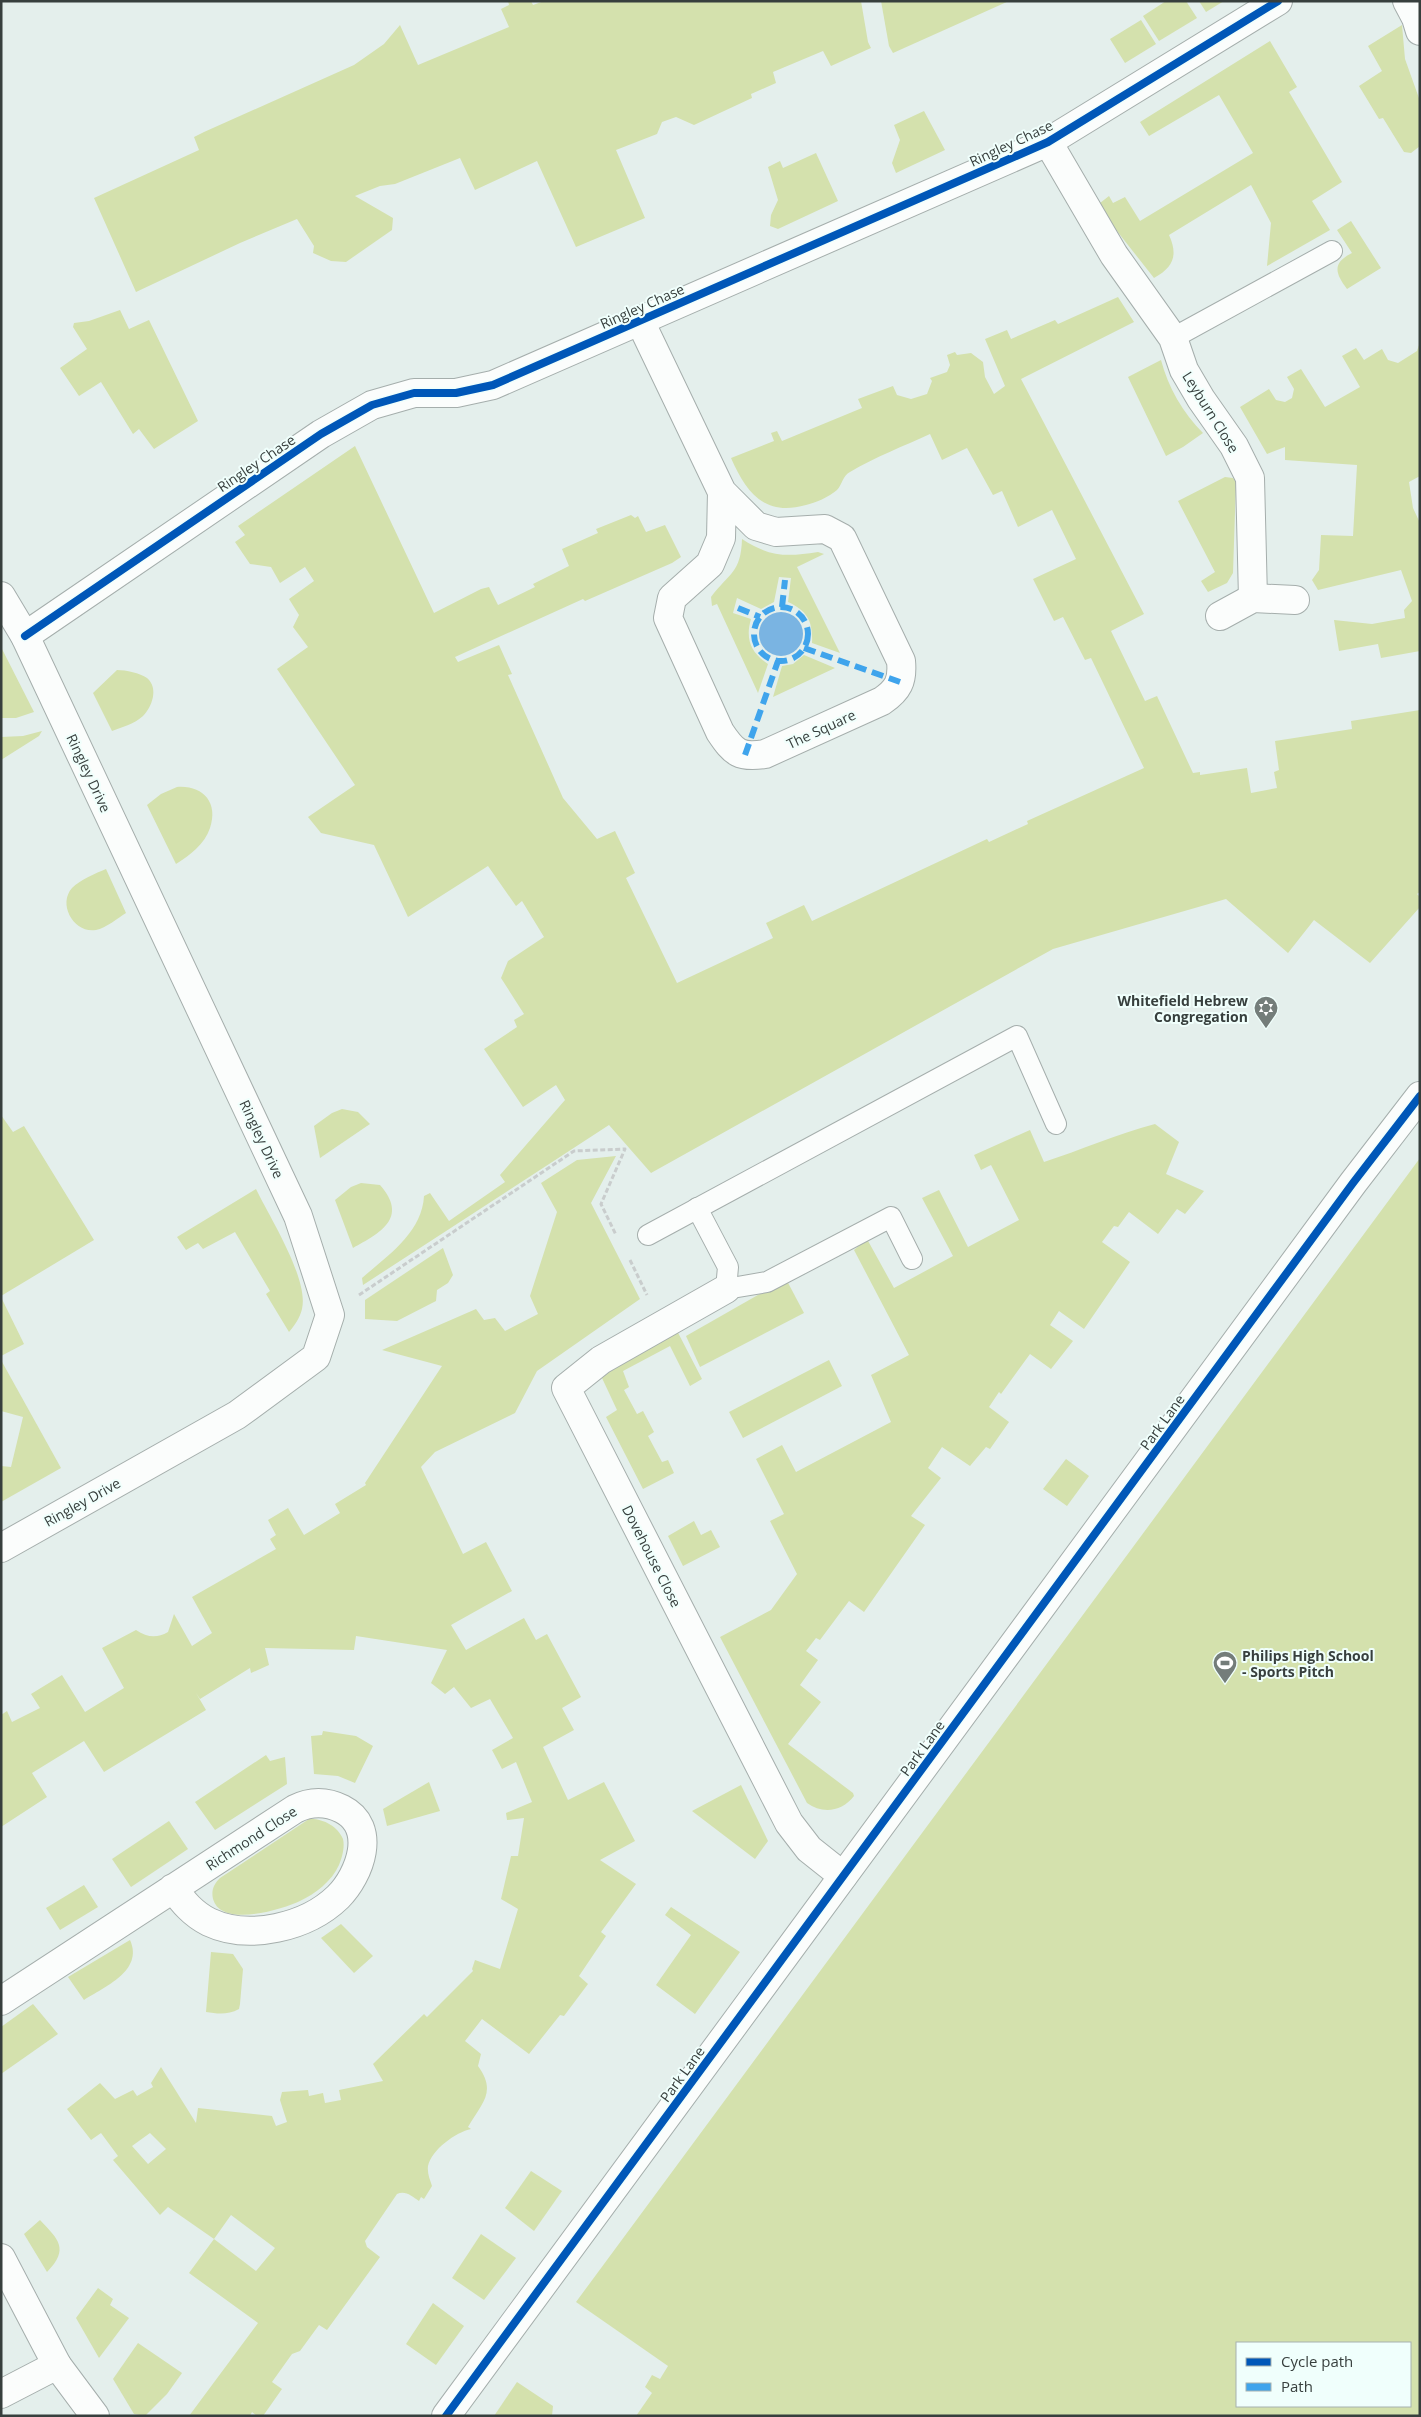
<svg xmlns="http://www.w3.org/2000/svg" width="1421" height="2417" viewBox="0 0 1421 2417" font-family="'Open Sans',sans-serif">
  <rect width="100%" height="100%" fill="#e4efec"/>
  <g fill="#d4e1ad" fill-rule="evenodd">
    <polygon points="508,1 531,1 533,5 544,1 861,1 868,42 871,48 831,66 823,51 773,72 776,83 751,94 752,98 694,125 676,117 662,122 657,134 616,150 645,218 576,247 537,161 475,190 460,158 395,184 380,186 355,196 393,218 392,230 346,262 331,261 313,253 314,246 297,219 240,243 136,292 94,198 199,150 194,137 204,132 354,65 384,44 400,25 418,65 509,27 501,9 509,5"/>
    <polygon points="881,1 1009,1 893,53 889,46"/>
    <polygon points="1166,1 1186,1 1197,18 1159,41 1143,16"/>
    <polygon points="1199,1 1224,1 1206,12"/>
    <polygon points="1141,20 1156,44 1125,63 1110,39"/>
    <polygon points="1402,25 1405,59 1420,101 1420,146 1411,153 1404,152 1383,118 1379,119 1359,86 1382,71 1368,46"/>
    <path d="M1270 41 1297 87 1289 92 1342 182 1312 201 1330 230 1267 266 1271 223 1251 185 1169 235C1178 255 1174 267 1154 278L1113 226 1100 203 1109 196 1113 203 1125 197 1140 221 1253 153 1219 95 1149 136 1140 122Z"/>
    <polygon points="924,111 945,150 896,173 892,163 900,140 894,125"/>
    <polygon points="816,153 838,201 778,229 770,226 771,215 778,200 768,167 780,161 783,168"/>
    <path d="M1351 221 1381 268 1347 289C1335 273 1332 263 1352 253L1337 230Z"/>
    <path d="M1118 297 1134 322 1021 379 1144 614 1111 631 1145 701 1157 696 1193 773 1200 772V775L1247 768 1251 793 1277 788 1274 772 1279 770 1275 741 1352 729 1351 721 1420 710V892L1417 894 1420 897V907L1370 963 1314 920 1288 953 1226 899 1053 949 651 1173 609 1125 363 1285 362 1278C387 1256 422 1233 424 1196L430 1193 449 1221 505 1182 500 1175 565 1100 556 1085 523 1107 484 1049 517 1027 514 1020 524 1014 501 978 508 961 544 937 522 901 516 906 488 866 408 917 374 845 321 833 308 817 355 785 277 669 308 647 293 627 299 615 289 599 314 581 305 567 280 583 271 567 250 564 235 542 245 535 238 526 355 446 434 613 481 589 489 587 498 605 535 587 533 584 569 566 562 549 598 533 596 529 631 515 635 518 638 516 646 532 665 525 681 557 672 563 585 601 583 599 455 657 458 662 499 645 512 674 508 675 563 798 597 839 615 831 635 873 626 878 677 983 773 938 766 923 804 905 812 921 987 839 989 842 1028 824 1027 821 1144 768 1091 658 1085 660 1063 617 1054 621 1033 579 1076 559 1052 510 1018 527 1002 491 993 495 967 448 942 460 930 434C904 446 875 457 850 472 843 475 842 485 837 490 829 497 815 503 806 505 764 517 746 492 731 458L774 441 771 433 777 431 782 441 862 408 858 399 893 386 897 395 911 399 927 394 932 381 930 378 947 372 950 365 947 355 955 352 957 355 971 353 983 362 985 377 994 394 1005 386 985 339 1007 330 1011 339 1055 320 1058 324Z"/>
    <polygon points="120,310 129,329 149,320 198,421 154,449 139,429 133,434 101,382 79,396 60,368 87,349 73,327 74,323 89,321"/>
    <polygon points="1420,342 1420,476 1409,482 1413,508 1420,523 1420,651 1381,658 1378,644 1339,651 1334,620 1372,624 1405,618 1404,610 1412,601 1401,570 1318,590 1312,580 1319,570 1321,535 1353,536 1357,465 1285,460 1285,447 1267,454 1240,407 1269,389 1276,400 1285,402 1292,398 1294,389 1287,377 1301,369 1325,407 1360,387 1342,356 1356,348 1364,360 1382,349 1388,360 1398,363 1417,351"/>
    <path d="M1161 360C1168 387 1183 413 1203 433L1183 447 1166 456 1128 377Z"/>
    <polygon points="1225,477 1233,478 1236,482 1233,573 1227,583 1208,592 1201,581 1215,572 1178,501"/>
    <path d="M742 539C770 557 786 557 818 552L824 554 797 567 840 653 812 643C813 622 808 611 788 602L791 578 779 577 774 602 761 609 737 598 733 613 751 619C745 639 751 653 768 664L758 693 717 604 712 606 711 597C729 573 741 573 742 539Z"/>
    <polygon points="1,647 34,712 16,718 1,718"/>
    <polygon points="804,655 835,668 773,697 782,666 793,664"/>
    <path d="M117 670C126 670 140 673 147 678 159 688 152 707 143 716 134 724 123 727 112 731L93 693Z"/>
    <polygon points="42,731 39,736 1,760 1,737 23,736"/>
    <path d="M177 787C202 785 219 802 210 828 205 844 189 856 176 864L147 805 161 794Z"/>
    <path d="M106 869 126 913C118 918 106 928 96 930 75 934 57 905 72 888 80 880 96 873 106 869Z"/>
    <polygon points="342,1109 358,1112 370,1124 320,1158 314,1126 332,1113"/>
    <polygon points="1,1115 13,1132 24,1126 94,1240 1,1296"/>
    <path d="M1155 1124 1179 1142 1166 1174 1204 1191 1185 1214 1177 1209 1158 1234 1129 1212 1118 1227 1114 1226 1102 1242 1130 1262 1084 1329 1059 1311 1050 1325 1073 1341 1051 1369 1030 1354 1001 1394 999 1392 989 1407 1009 1422 990 1449 986 1447 970 1466 942 1447 928 1468 941 1478 911 1516 925 1525 864 1612 849 1601 820 1640 816 1638 806 1651 818 1660 800 1685 821 1702 788 1744 853 1793 854 1796C842 1812 822 1814 807 1803L720 1637 771 1610 797 1574 770 1521 784 1514 756 1459 782 1445 796 1472 891 1422 871 1375 909 1355 854 1250 867 1239 894 1288 953 1256 922 1198 939 1190 968 1247 1019 1220 991 1165 981 1170 974 1155 1030 1130 1044 1162C1081 1150 1117 1134 1155 1124Z"/>
    <path d="M616 1156 591 1203 640 1299 537 1371 515 1413 435 1452 421 1467 463 1554 486 1542 512 1591 451 1625 466 1650 524 1618 536 1640 547 1634 581 1697 562 1708 574 1730 543 1747 568 1800 604 1782 635 1841 600 1860 636 1884 601 1932 606 1936 579 1976 588 1984 564 2016 560 2015 529 2054 482 2019 465 2041 481 2054 478 2066C497 2092 482 2103 468 2127L471 2129C456 2132 431 2150 428 2166 427 2173 430 2180 432 2186L424 2199 421 2197 419 2201C412 2196 405 2190 397 2194L365 2241 367 2247 380 2257 327 2330 319 2325 300 2351 292 2354 272 2382 282 2389 263 2416H257L252 2412 250 2416H189L258 2323 189 2273 214 2239 168 2207 160 2215 113 2160 118 2156 101 2133 91 2140 67 2109 100 2083 115 2099 133 2090 137 2096 153 2087 151 2083 161 2067 196 2123 198 2108 272 2116 276 2126 287 2122 280 2100 282 2092 308 2090 309 2096 323 2093 325 2103 341 2100 339 2090 383 2081 373 2064 424 2014 427 2017 473 1971 472 1969 475 1960 500 1969 518 1909 501 1899 511 1856H518L524 1818 507 1820 506 1813 532 1802 516 1762 502 1769 492 1750 513 1738 490 1699 471 1708 454 1687 445 1694 431 1683 447 1650 356 1636 354 1650 265 1648 269 1665 251 1673 250 1668 200 1699 196 1693 206 1710 104 1772 84 1741 32 1773 47 1797 1 1827V1715L7 1711 12 1722 40 1708 31 1694 62 1675 85 1712 124 1688 102 1648 136 1630C147 1637 156 1639 168 1632L174 1614 192 1646 212 1633 192 1597 276 1549 270 1539 276 1535 268 1520 288 1508 304 1535 340 1513 335 1504 366 1485 365 1483 442 1366 382 1350 476 1309 484 1320 495 1318 505 1331 538 1314 530 1296 557 1212 541 1183 577 1160ZM150 2133 166 2149 148 2164 132 2146ZM231 2215 275 2248 256 2271 214 2239Z"/>
    <path d="M1420 1158V2416H636L652 2393 645 2387 652 2375 660 2379 668 2366 576 2302ZM1410 2343V2406H1237V2343Z"/>
    <path d="M361 1183 380 1185C409 1218 380 1233 353 1248L335 1200 351 1187Z"/>
    <path d="M256 1189C270 1218 309 1279 302 1309 300 1318 294 1326 289 1332L266 1294 270 1291 235 1232 203 1249 198 1243 186 1250 177 1237Z"/>
    <polygon points="443,1248 453,1275 448,1283 437,1290 436,1301 397,1321 365,1319 365,1300"/>
    <polygon points="786,1279 804,1313 700,1367 686,1336"/>
    <polygon points="1,1297 24,1344 1,1356"/>
    <polygon points="673,1323 702,1379 690,1386 670,1346 623,1371 629,1387 624,1390 637,1414 643,1411 654,1432 648,1436 662,1462 668,1460 674,1473 643,1489 606,1417 617,1410 602,1378 601,1371"/>
    <polygon points="1,1360 61,1468 1,1502 1,1466 11,1467 23,1417 1,1411"/>
    <polygon points="829,1360 842,1386 743,1438 729,1412"/>
    <polygon points="1066,1459 1089,1476 1067,1506 1043,1489"/>
    <polygon points="694,1521 701,1535 711,1530 720,1547 683,1566 668,1536"/>
    <polygon points="323,1731 356,1736 373,1746 355,1783 338,1776 314,1774 311,1736 322,1735"/>
    <polygon points="266,1755 270,1761 285,1757 287,1784 215,1830 195,1802"/>
    <polygon points="429,1782 440,1811 387,1826 383,1809"/>
    <polygon points="741,1785 768,1841 755,1859 692,1811"/>
    <path d="M309 1819C322 1818 338 1826 343 1839 345 1847 342 1858 339 1865 332 1881 315 1894 300 1901 281 1910 221 1928 213 1899 211 1890 214 1884 220 1878Z"/>
    <polygon points="169,1821 188,1849 131,1887 112,1859"/>
    <polygon points="84,1885 98,1907 60,1930 46,1908"/>
    <polygon points="671,1907 740,1952 695,2014 656,1985 691,1935 665,1915"/>
    <polygon points="341,1924 373,1956 354,1973 321,1938"/>
    <path d="M130 1940C144 1971 104 1987 84 2000L68 1977Z"/>
    <path d="M211 1952 233 1954 243 1969 240 2004 239 2009C228 2015 218 2014 206 2012Z"/>
    <polygon points="33,2004 58,2034 1,2074 1,2027"/>
    <polygon points="531,2171 562,2191 534,2231 505,2208"/>
    <path d="M40 2220C58 2239 70 2249 47 2272L24 2234Z"/>
    <polygon points="481,2234 516,2258 484,2300 452,2278"/>
    <polygon points="98,2288 113,2299 110,2305 129,2318 99,2358 76,2318"/>
    <polygon points="433,2303 464,2326 436,2365 406,2344"/>
    <polygon points="138,2343 182,2373 167,2394 145,2416 134,2414 113,2379"/>
    <polygon points="517,2382 553,2406 552,2416 494,2416"/>
  </g>
  <circle fill="#7ab4e2" cx="781" cy="634" r="22"/>
  <g fill="none" stroke-linecap="round" stroke-linejoin="round">
    <defs>
      <g id="lane">
        <polyline points="1173,338 1332,251"/>
        <polyline points="697,1208 728,1267 726,1289 767,1282 891,1217 912,1259"/>
        <polyline points="648,1235 1017,1036 1056,1124"/>
      </g>
      <g id="street">
        <polyline points="1407,1 1416,18 1420,31"/>
        <polyline points="1048,142 1114,255 1173,338 1184,370 1201,399 1234,446 1250,478 1253,598"/>
        <path d="M640 321 722 492 756 526 776 532 825 529 842 538 901 661C903 681 898 690 882 701L765 754C740 758 734 753 720 732L668 618 672 598 710 564 721 538 722 492"/>
        <polyline points="1,596 25,636 298,1216 330,1315 316,1357 237,1415 1,1548"/>
        <polyline points="1220,616 1253,598 1295,600"/>
        <polyline points="25,636 321,434 372,405 414,393 456,393 493,385 1048,142 1278,1"/>
        <polyline points="726,1289 601,1360 566,1388 789,1823 809,1849 843,1876"/>
        <path d="M1 2001 295 1809C311 1801 326 1801 342 1809 378 1827 360 1875 338 1897 307 1927 249 1941 209 1922 193 1914 183 1902 173 1888"/>
        <polyline points="1,2258 57,2365 95,2416"/>
        <polyline points="1,2394 57,2365"/>
        <polyline points="446,2416 1353,1183 1420,1096"/>
      </g>
    </defs>
    <use href="#lane" stroke="#a5aeac" stroke-width="22"/>
    <use href="#street" stroke="#a5aeac" stroke-width="30"/>
    <g stroke="#c9cdcd" stroke-width="3" stroke-dasharray="5 2.5" stroke-linecap="butt">
      <polyline points="630,1260 647,1295"/>
      <polyline points="359,1295 574,1151 625,1149 601,1204 616,1235"/>
    </g>
    <use href="#lane" stroke="#fbfdfc" stroke-width="20"/>
    <use href="#street" stroke="#fbfdfc" stroke-width="28"/>
    <g stroke="#3fa4ec" stroke-width="6" stroke-dasharray="12 6" stroke-linecap="butt">
      <circle cx="781" cy="634" r="27"/>
      <polyline points="782,607 785,580"/>
      <polyline points="738,608 760,617"/>
      <polyline points="804,648 900,682"/>
      <polyline points="745,755 778,661"/>
    </g>
    <defs>
      <g id="cycleway">
        <polyline points="25,636 321,434 372,405 414,393 456,393 493,385 1048,142 1278,1"/>
        <polyline points="446,2416 1353,1183 1420,1096"/>
      </g>
    </defs>
    <use href="#cycleway" stroke="#f0fffc" stroke-width="11"/>
    <use href="#cycleway" stroke="#0057b8" stroke-width="8"/>
  </g>
  <defs>
    <symbol id="synagogue-pin" viewBox="-11 -11 22 30"><path d="M0 17L-7.5 6A9.5 9.5 0 1 1 7.5 6Z" fill="#747d7a" stroke="#f0fffc"/><path d="M0-6.5L5.6 3.2H-5.6ZM0 6.5L5.6-3.2H-5.6Z" fill="#fff"/></symbol>
    <symbol id="stadium-pin" viewBox="-11 -11 22 30"><path d="M0 17L-7.5 6A9.5 9.5 0 1 1 7.5 6Z" fill="#747d7a" stroke="#f0fffc"/><path d="M0-5a6.5 5 0 1 0 0 10a6.5 5 0 1 0 0-10ZM-3.5-1.8h7v3.6h-7Z" fill="#fff"/></symbol>
  </defs>
  <g fill-rule="evenodd">
    <use href="#synagogue-pin" x="1252" y="994" width="28" height="38"/>
    <use href="#stadium-pin" x="1211" y="1649" width="28" height="38"/>
  </g>
  <g text-anchor="middle" dominant-baseline="central" stroke-width="4" stroke-linejoin="round" paint-order="stroke">
    <g font-size="14" fill="#373f3d" stroke="#f0fffc">
      <text transform="translate(1011 143) rotate(-25)">Ringley Chase</text>
      <text transform="translate(642 306) rotate(-24)">Ringley Chase</text>
      <text transform="translate(1211 412) rotate(58)">Leyburn Close</text>
      <text transform="translate(256 463) rotate(-34)">Ringley Chase</text>
      <text transform="translate(821 729) rotate(-25)">The Square</text>
      <text transform="translate(89 773) rotate(65)">Ringley Drive</text>
      <text transform="translate(262 1139) rotate(65)">Ringley Drive</text>
      <text transform="translate(1162 1422) rotate(-54)">Park Lane</text>
      <text transform="translate(82 1502) rotate(-29)">Ringley Drive</text>
      <text transform="translate(652 1556) rotate(63)">Dovehouse Close</text>
      <text transform="translate(922 1748) rotate(-54)">Park Lane</text>
      <text transform="translate(251 1838) rotate(-33)">Richmond Close</text>
      <text transform="translate(682 2074) rotate(-54)">Park Lane</text>
    </g>
    <g font-size="14" font-weight="bold" fill="#373f3d" stroke="#f0fffc" text-anchor="end">
      <text x="1248" y="1000">Whitefield Hebrew<tspan x="1248" dy="16">Congregation</tspan></text>
      <text x="1242" y="1655" text-anchor="start">Philips High School<tspan x="1242" dy="16">- Sports Pitch</tspan></text>
    </g>
  </g>
  <rect width="1421" height="2417" fill="none" stroke="#373f3d" stroke-width="5"/>
  <rect x="1236" y="2342" width="175" height="65" fill="#f0fffc" stroke="#a6b2b0"/>
  <rect x="1246" y="2358" width="25" height="8" fill="#0057b8" stroke="#a6b2b0"/>
  <text x="1281" y="2367" font-size="15" fill="#373f3d">Cycle path</text>
  <rect x="1246" y="2383" width="25" height="8" fill="#3fa4ec" stroke="#a6b2b0"/>
  <text x="1281" y="2392" font-size="15" fill="#373f3d">Path</text>
</svg>
